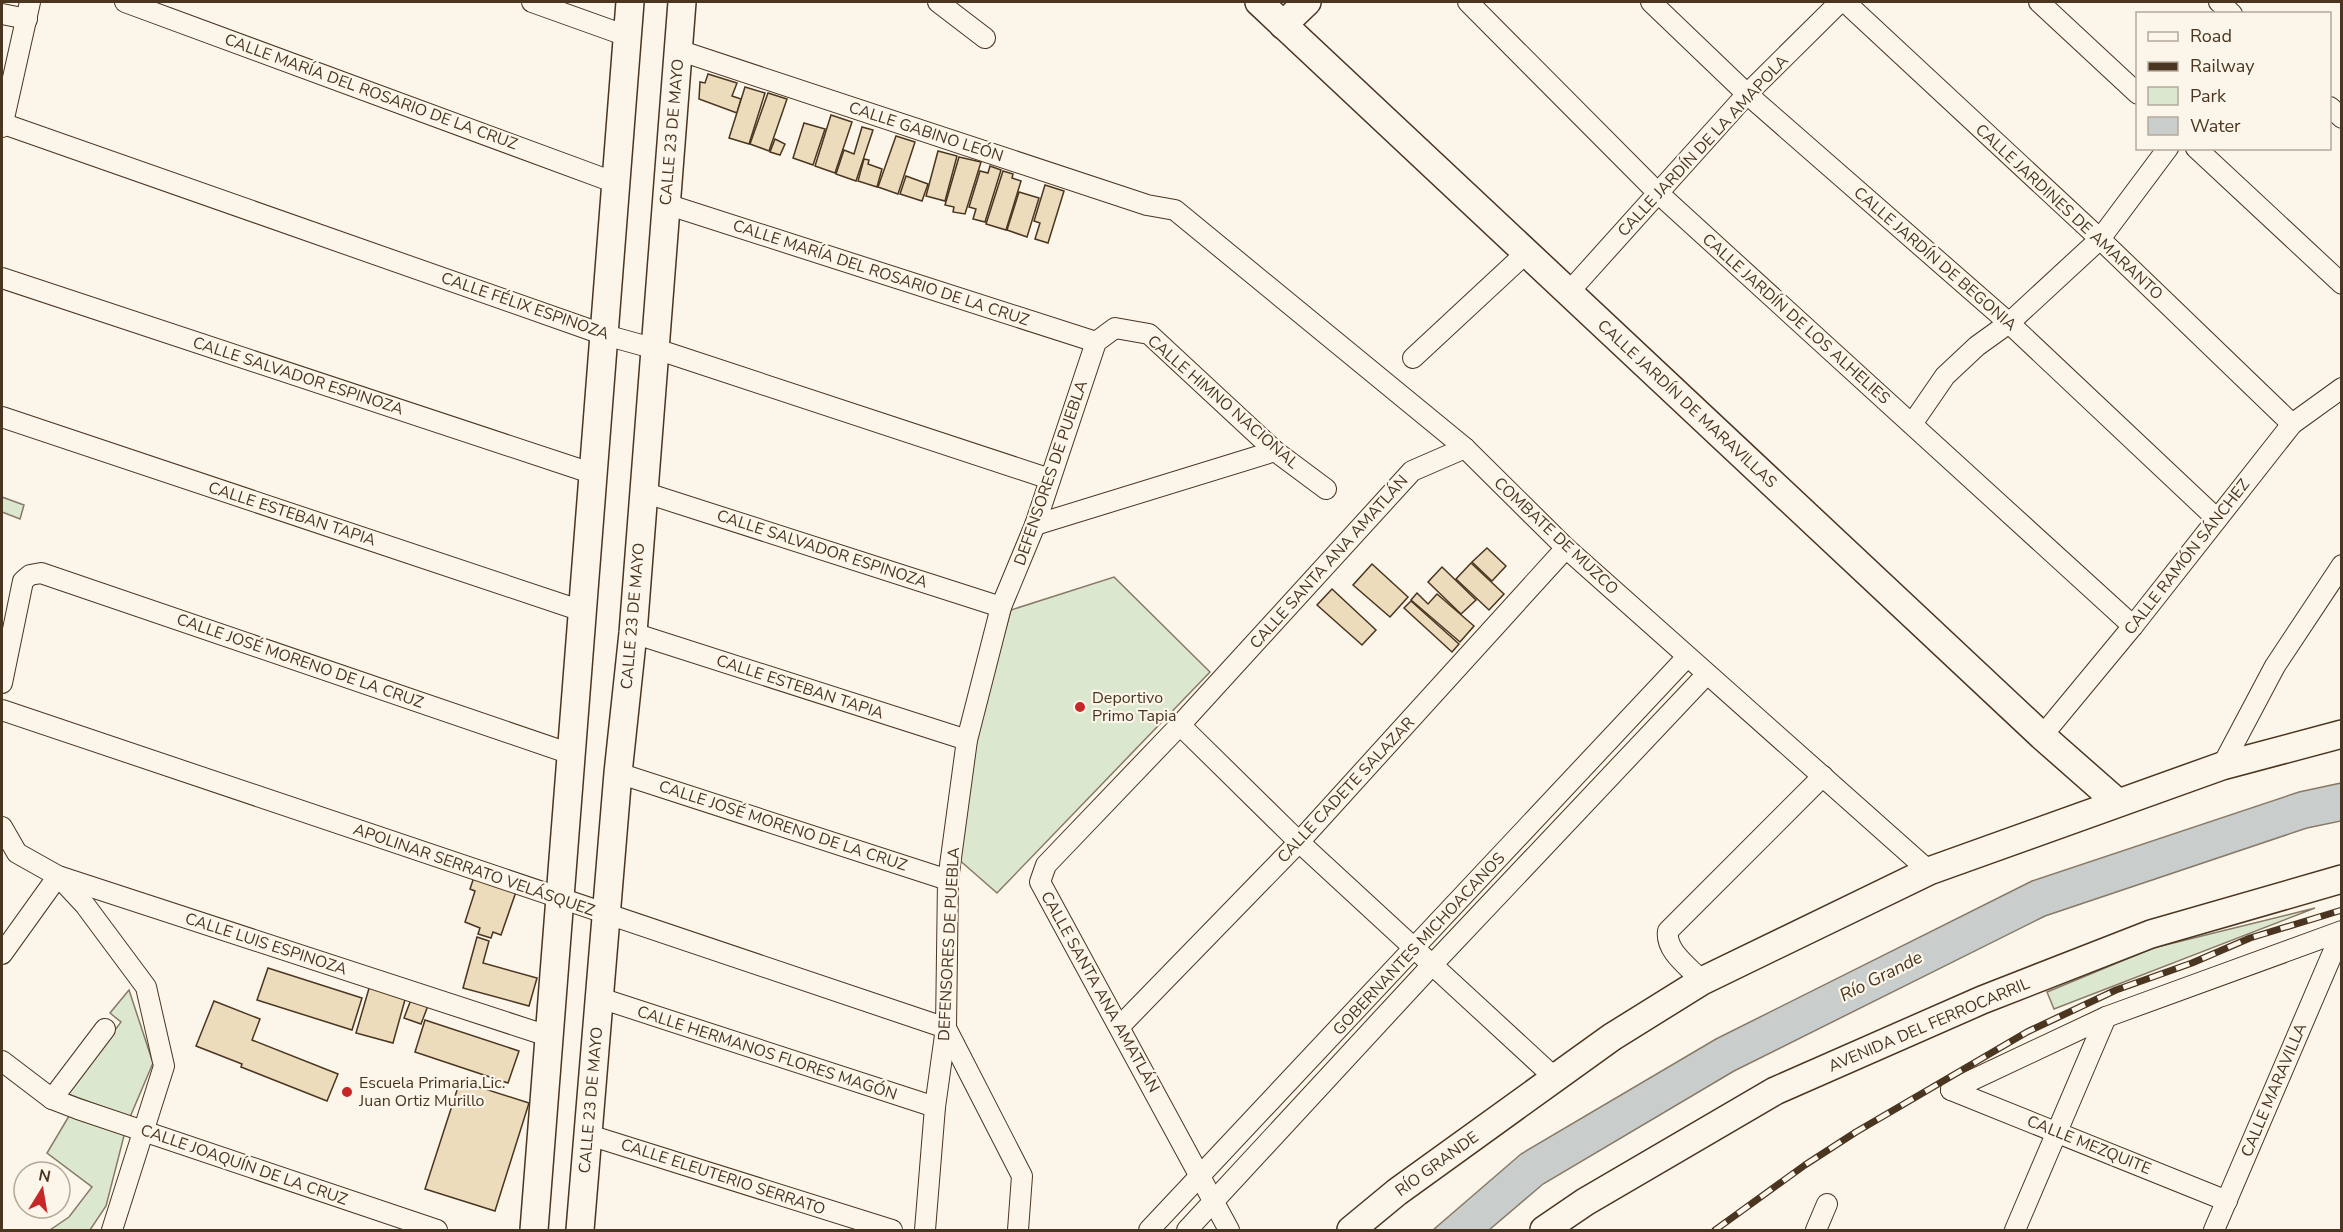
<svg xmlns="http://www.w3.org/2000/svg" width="2343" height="1232" viewBox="0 0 2343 1232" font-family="'Nunito Sans',sans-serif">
  <rect width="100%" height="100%" fill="#fbf6e9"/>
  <g fill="#dce7d0" stroke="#887966" stroke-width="1.5">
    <polygon points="2,497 24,505 20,519 2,512"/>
    <polygon points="1114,577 1210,672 997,893 957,858 974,742 1011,610"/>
    <polygon points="2315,908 2054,1009 2047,992 2153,948"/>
    <polygon points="129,990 153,1063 130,1117 68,1094 121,1022 110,1013"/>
    <polygon points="72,1111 125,1132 106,1206 90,1230 50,1230 69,1217 92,1187 47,1153"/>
  </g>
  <polygon fill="#c9cecd" stroke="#887966" stroke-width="1.5" points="2341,783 2341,821 2307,828 2045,916 1734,1071 1543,1184 1489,1230 1433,1230 1521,1154 1716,1039 2032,881 2299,792"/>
  <g fill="#ecdcbc" stroke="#4a3520" stroke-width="1.5">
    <polygon points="708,74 737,83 732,96 741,99 737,113 699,99 700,82 705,83"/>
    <polygon points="745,87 765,93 749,144 729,138"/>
    <polygon points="768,93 787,99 769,151 750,144"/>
    <polygon points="831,115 852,122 835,173 815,166"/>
    <polygon points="804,123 825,129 813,165 793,158"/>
    <polygon points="862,127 873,130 856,181 836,174 844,150 854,154"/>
    <polygon points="896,136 915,142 898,194 878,187"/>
    <polygon points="775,139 785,144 780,155 770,152"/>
    <polygon points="938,151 957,156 945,201 926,196"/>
    <polygon points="959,157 981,162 965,214 953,212 954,207 945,205"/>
    <polygon points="864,159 869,160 868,164 882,169 877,187 858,181"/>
    <polygon points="990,166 1001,170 985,222 973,219 976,209 969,207 980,171 988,173"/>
    <polygon points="1003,171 1013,174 1012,178 1021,181 1006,230 986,224"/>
    <polygon points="906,176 928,184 922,201 900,194"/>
    <polygon points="1045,185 1064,191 1048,243 1035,239 1040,223 1034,221"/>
    <polygon points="1019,192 1039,198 1027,237 1007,230"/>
    <polygon points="1487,548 1506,566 1492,581 1472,562"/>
    <polygon points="1471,563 1504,594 1489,610 1456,579"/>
    <polygon points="1372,564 1408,597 1390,617 1353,585"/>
    <polygon points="1442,567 1476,600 1461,614 1428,582"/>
    <polygon points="1332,589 1376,630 1362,645 1317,605"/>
    <polygon points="1417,593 1428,604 1437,594 1474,626 1460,642 1411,600"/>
    <polygon points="1411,601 1459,644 1452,652 1404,608"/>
    <polygon points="475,874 517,889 501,935 493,932 491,938 478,934 480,928 465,922 475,891 470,889"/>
    <polygon points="477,937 489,941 483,963 537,978 529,1006 463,988"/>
    <polygon points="268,968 362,998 352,1030 257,1000"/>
    <polygon points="370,985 406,996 393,1043 356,1033"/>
    <polygon points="412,997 429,1003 421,1024 404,1018"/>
    <polygon points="214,1001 260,1019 252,1040 338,1074 327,1101 241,1067 242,1064 196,1046"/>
    <polygon points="425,1020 519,1051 508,1083 415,1052"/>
    <polygon points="460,1081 529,1103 495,1211 425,1189"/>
  </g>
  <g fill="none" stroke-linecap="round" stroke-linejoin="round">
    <defs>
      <g id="street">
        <polyline points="125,2 616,183"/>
        <polyline points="532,2 627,36"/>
        <polyline points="938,2 985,38"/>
        <polyline points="1468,2 1658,193 2133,626"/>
        <polyline points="1651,2 1747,94 2009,323 2217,519"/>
        <polyline points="1845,2 2100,239 2292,424"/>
        <polyline points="2039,2 2138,94"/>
        <polyline points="2219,2 2232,14"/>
        <polyline points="2,14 27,19"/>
        <polyline points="678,50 1147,205 1175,210 1465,448 1566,548 1929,871"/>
        <polyline points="2330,107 2342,118"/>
        <polyline points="4,124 605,335 656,349 1050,479"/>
        <polyline points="2,127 30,2"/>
        <polyline points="2196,148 2342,284"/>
        <polyline points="666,204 1096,342"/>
        <polyline points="2,278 594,474"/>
        <polyline points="1568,293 1747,94 1840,2"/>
        <polyline points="1413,358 1526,253"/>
        <polyline points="2,417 582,611"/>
        <polyline points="1912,424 1945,376 1977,346 2009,323 2100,239 2168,148"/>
        <polyline points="643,492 1001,607"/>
        <polyline points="1035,525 1275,451"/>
        <polyline points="633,633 967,740"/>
        <polyline points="2,683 23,581 30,575 41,573 571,754"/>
        <polyline points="2,710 946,1028"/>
        <polyline points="1180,725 1299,842 1555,1078"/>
        <polyline points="2042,736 2133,626 2292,424 2342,388"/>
        <polyline points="2222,766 2275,666 2342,565"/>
        <polyline points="618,773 948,880"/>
        <polyline points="2,827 17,853 58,876 548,1036"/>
        <polyline points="2,954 58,876 85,905 146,987 164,1066 112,1230"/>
        <path d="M1702 981C1689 967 1665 951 1668 931L1823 776"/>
        <polyline points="600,998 935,1107"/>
        <polyline points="1120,1026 1299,842 1566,548"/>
        <polyline points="946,1028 1022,1176 1018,1230"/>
        <polyline points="2,1061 52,1099 78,1109 437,1230"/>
        <polyline points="1951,1090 2106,1017 2342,931"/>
        <polyline points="1951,1090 2227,1201"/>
        <polyline points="52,1099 105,1029"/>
        <polyline points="589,1135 892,1230"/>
        <polyline points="925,1230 935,1107 946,1028 948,880 967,740 1001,607 1035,525 1096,342 1115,328 1149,334 1275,451 1326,489"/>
        <polyline points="1149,1230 1687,657"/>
        <polyline points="1187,1230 1433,964 1707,674"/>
        <polyline points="1229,1230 1040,882 1046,865 1180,725 1412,471 1465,448"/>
        <polyline points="1816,1230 1827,1204"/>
        <polyline points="2015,1230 2106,1017"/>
        <polyline points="2214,1230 2334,950"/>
      </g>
      <g id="secondary">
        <polyline points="1259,2 2042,736 2117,802"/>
        <polyline points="1283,25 1307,2"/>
        <polyline points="534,1230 630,2"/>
        <polyline points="580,1230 618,773 633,633 682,2"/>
        <polyline points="1351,1230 1397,1192 1555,1078 1612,1037 1702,981 1929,871 2222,766 2342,734"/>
        <polyline points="1544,1230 1585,1202 1775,1091 1982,1000 2151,934 2342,879"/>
      </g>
    </defs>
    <use href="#street" stroke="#4a3520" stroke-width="22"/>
    <use href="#secondary" stroke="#4a3520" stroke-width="30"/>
    <use href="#street" stroke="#fbf6e9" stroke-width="20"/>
    <use href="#secondary" stroke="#fbf6e9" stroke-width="27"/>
    <defs>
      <polyline id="rail" points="1715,1230 1805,1165 1856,1132 2027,1032 2116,990 2192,963 2250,938 2342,910"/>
    </defs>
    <use href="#rail" stroke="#4a3520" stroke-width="7"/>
    <use href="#rail" stroke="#fbf6e9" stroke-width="4.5" stroke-dasharray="14" stroke-linecap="butt"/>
  </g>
  <g fill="#c62828" stroke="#fbf6e9" stroke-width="2">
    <circle cx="1080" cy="707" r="6"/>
    <circle cx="347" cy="1092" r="6"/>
  </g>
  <g text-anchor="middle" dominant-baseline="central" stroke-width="4.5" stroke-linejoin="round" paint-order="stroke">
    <g font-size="16" fill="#4a3520" stroke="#fbf6e9">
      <text transform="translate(371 92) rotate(20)">CALLE MARÍA DEL ROSARIO DE LA CRUZ</text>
      <text transform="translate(672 132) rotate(-85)">CALLE 23 DE MAYO</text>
      <text transform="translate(926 132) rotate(18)">CALLE GABINO LEÓN</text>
      <text transform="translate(1703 146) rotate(-47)">CALLE JARDÍN DE LA AMAPOLA</text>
      <text transform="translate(2069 212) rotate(43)">CALLE JARDINES DE AMARANTO</text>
      <text transform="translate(1935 259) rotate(41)">CALLE JARDÍN DE BEGONIA</text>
      <text transform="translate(881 273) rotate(18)">CALLE MARÍA DEL ROSARIO DE LA CRUZ</text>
      <text transform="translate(525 306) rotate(19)">CALLE FÉLIX ESPINOZA</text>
      <text transform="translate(1796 319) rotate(42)">CALLE JARDÍN DE LOS ALHELIES</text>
      <text transform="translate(298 376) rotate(18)">CALLE SALVADOR ESPINOZA</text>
      <text transform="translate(1223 402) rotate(41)">CALLE HIMNO NACIONAL</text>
      <text transform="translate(1687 404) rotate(43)">CALLE JARDÍN DE MARAVILLAS</text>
      <text transform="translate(1051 473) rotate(-71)">DEFENSORES DE PUEBLA</text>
      <text transform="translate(292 514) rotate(18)">CALLE ESTEBAN TAPIA</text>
      <text transform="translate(1556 536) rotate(43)">COMBATE DE MUZCO</text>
      <text transform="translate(822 549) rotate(18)">CALLE SALVADOR ESPINOZA</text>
      <text transform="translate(2187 557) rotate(-52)">CALLE RAMÓN SÁNCHEZ</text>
      <text transform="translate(1329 562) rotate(-48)">CALLE SANTA ANA AMATLÁN</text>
      <text transform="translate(633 616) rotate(-85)">CALLE 23 DE MAYO</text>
      <text transform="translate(300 661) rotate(19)">CALLE JOSÉ MORENO DE LA CRUZ</text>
      <text transform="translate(800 687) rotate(18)">CALLE ESTEBAN TAPIA</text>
      <text transform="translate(1346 790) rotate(-47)">CALLE CADETE SALAZAR</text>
      <text transform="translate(783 826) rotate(18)">CALLE JOSÉ MORENO DE LA CRUZ</text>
      <text transform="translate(474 870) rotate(19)">APOLINAR SERRATO VELÁSQUEZ</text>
      <text transform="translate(266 944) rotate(18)">CALLE LUIS ESPINOZA</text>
      <text transform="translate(949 944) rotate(-87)">DEFENSORES DE PUEBLA</text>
      <text transform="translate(1419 944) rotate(-47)">GOBERNANTES MICHOACANOS</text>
      <text transform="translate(1100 992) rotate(61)">CALLE SANTA ANA AMATLÁN</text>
      <text transform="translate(1929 1025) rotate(-23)">AVENIDA DEL FERROCARRIL</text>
      <text transform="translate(767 1053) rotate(18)">CALLE HERMANOS FLORES MAGÓN</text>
      <text transform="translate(2274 1090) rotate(-67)">CALLE MARAVILLA</text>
      <text transform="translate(591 1100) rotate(-85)">CALLE 23 DE MAYO</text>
      <text transform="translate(2089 1145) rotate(22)">CALLE MEZQUITE</text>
      <text transform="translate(1437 1164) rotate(-36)">RÍO GRANDE</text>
      <text transform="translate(244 1165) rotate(19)">CALLE JOAQUÍN DE LA CRUZ</text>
      <text transform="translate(723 1177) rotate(18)">CALLE ELEUTERIO SERRATO</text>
    </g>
    <g font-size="16" fill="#4a3520" stroke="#fbf6e9" text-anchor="start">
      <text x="1092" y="698">Deportivo<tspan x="1092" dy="18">Primo Tapia</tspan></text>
      <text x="359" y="1083">Escuela Primaria Lic.<tspan x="359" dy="18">Juan Ortiz Murillo</tspan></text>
    </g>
    <g font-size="18" font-style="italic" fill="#4a3520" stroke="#fbf6e9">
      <text transform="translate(1881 976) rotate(-27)">Río Grande</text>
    </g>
  </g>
  <rect width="2343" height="1232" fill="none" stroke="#4a3520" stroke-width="6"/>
  <rect x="2136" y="12" width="195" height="138" fill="#fbf6e9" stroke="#b4a999" stroke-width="1.5"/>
  <rect x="2148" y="32" width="30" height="9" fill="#fbf6e9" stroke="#b4a999" stroke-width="1.5"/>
  <text x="2190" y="42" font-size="18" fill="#4a3520">Road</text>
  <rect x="2148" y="62" width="30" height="9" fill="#4a3520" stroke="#b4a999" stroke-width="1.5"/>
  <text x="2190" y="72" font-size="18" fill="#4a3520">Railway</text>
  <rect x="2148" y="87" width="30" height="18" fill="#dce7d0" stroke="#b4a999" stroke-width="1.5"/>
  <text x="2190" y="102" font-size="18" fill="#4a3520">Park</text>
  <rect x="2148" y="117" width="30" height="18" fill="#c9cecd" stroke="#b4a999" stroke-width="1.5"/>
  <text x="2190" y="132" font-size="18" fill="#4a3520">Water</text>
  <g transform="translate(42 1190) rotate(11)"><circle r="28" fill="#fbf6e9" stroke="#b4a999" stroke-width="1.5"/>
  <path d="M0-4.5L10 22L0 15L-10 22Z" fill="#c62828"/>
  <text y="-9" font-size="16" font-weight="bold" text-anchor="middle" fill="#4a3520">N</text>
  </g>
</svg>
